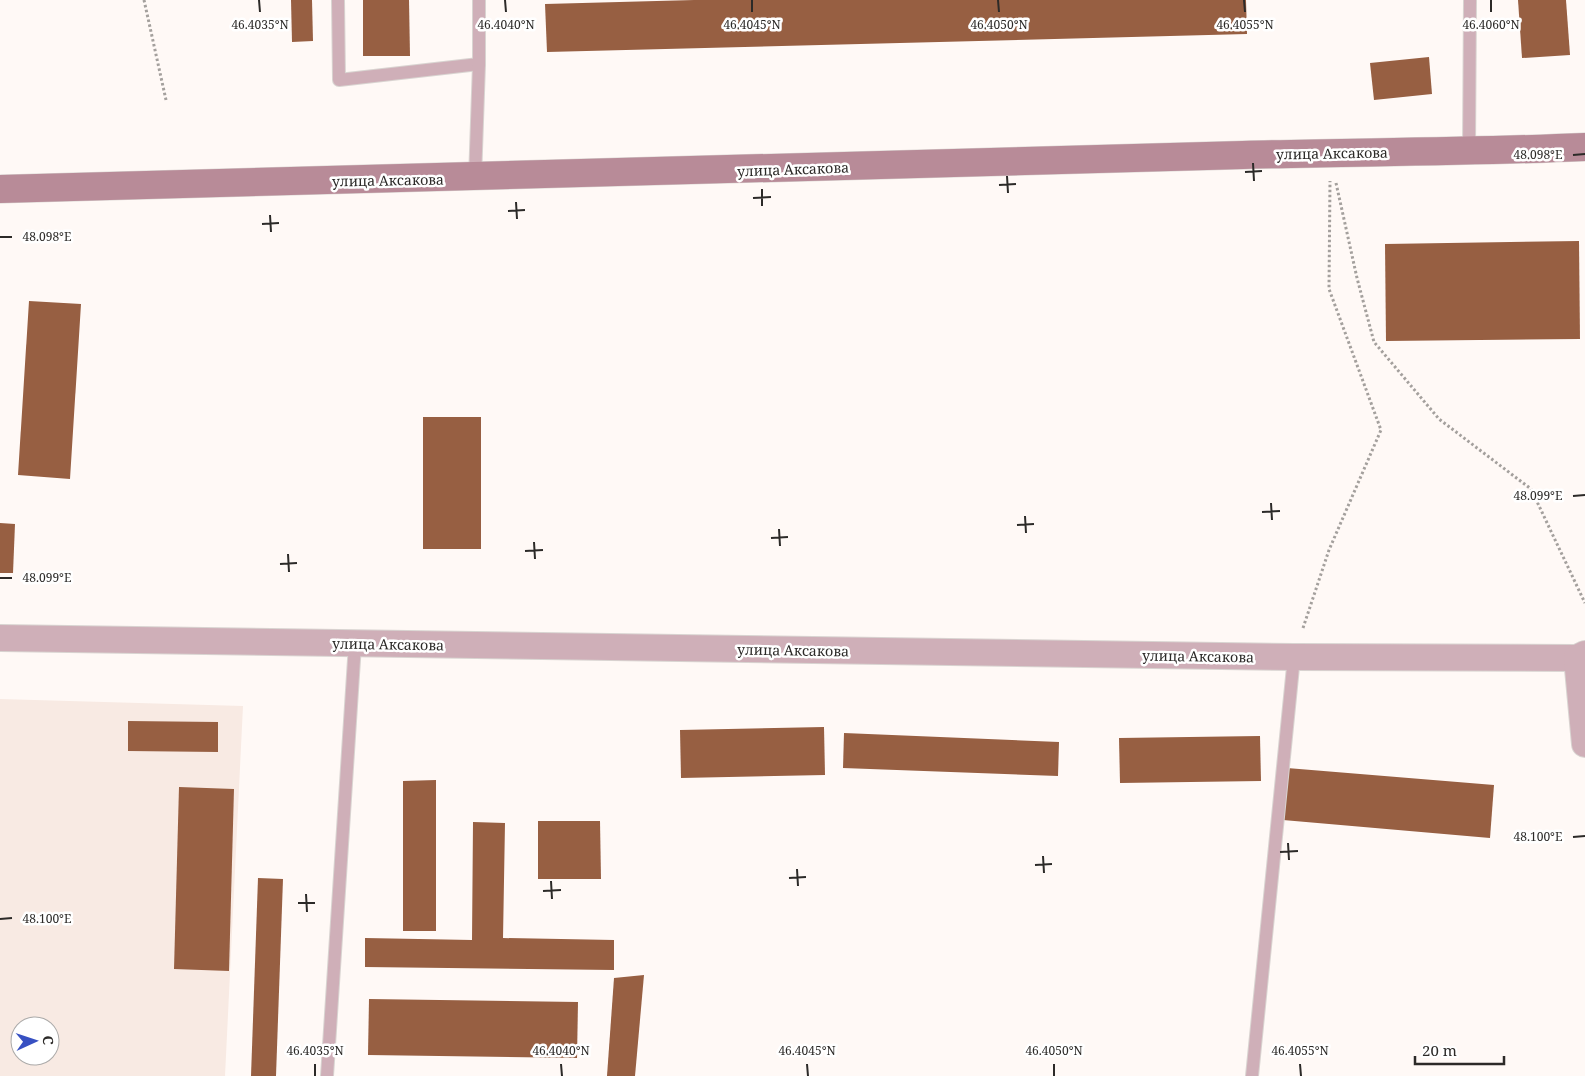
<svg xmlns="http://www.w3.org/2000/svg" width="1585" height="1076" viewBox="0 0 1585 1076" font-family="'Noto Serif',serif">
  <rect width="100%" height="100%" fill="#fff9f6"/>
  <path fill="#f8eae3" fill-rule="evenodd" d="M0 699 243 706 225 1076H0ZM20 1026H50V1056H20Z"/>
  <g fill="#975f42">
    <polygon points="291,0 312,0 313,41 292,42"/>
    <polygon points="363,0 409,0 410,56 363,56"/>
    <polygon points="694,0 1246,0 1247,34 547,52 545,4"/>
    <polygon points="1518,0 1566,0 1570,55 1522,58"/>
    <polygon points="1429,57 1432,94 1374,100 1370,63"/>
    <polygon points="1579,241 1580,339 1386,341 1385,244"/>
    <polygon points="29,301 81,304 70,479 18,475"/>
    <rect x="423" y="417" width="58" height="132"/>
    <polygon points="0,523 15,524 13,573 0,573"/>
    <polygon points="128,721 218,722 218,752 128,751"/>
    <polygon points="824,727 825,775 681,778 680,730"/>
    <polygon points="844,733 1059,742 1058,776 843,768"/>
    <polygon points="1260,736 1261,781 1120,783 1119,738"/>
    <polygon points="1287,768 1494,785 1490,838 1283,820"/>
    <polygon points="436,780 436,931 403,931 403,781"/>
    <polygon points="179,787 234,789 229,971 174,969"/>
    <polygon points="538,821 600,821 601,879 538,879"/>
    <polygon points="473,822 505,823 503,938 614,940 614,970 365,967 365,938 472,940"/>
    <polygon points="258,878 283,879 276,1076 251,1076"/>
    <polygon points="644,975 635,1076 607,1076 614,978"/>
    <polygon points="369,999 578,1002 577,1058 368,1055"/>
  </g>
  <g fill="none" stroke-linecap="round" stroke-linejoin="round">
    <defs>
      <g id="lane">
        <polyline points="338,0 339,80 479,64"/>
        <polyline points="1469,150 1470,0"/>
        <polyline points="475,179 479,64 479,0"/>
        <polyline points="327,1076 355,644"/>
        <polyline points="1252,1076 1294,657"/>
      </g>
      <g id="street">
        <polyline points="0,638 1294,657 1577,658 1585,654"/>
        <polyline points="1577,658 1585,744"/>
      </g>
      <path id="secondary" d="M0 189C414 180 828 168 1243 155 1357 152 1471 152 1585 147"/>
    </defs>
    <use href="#lane" stroke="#d9d4d1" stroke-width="14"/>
    <use href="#street" stroke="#d9d4d1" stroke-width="28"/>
    <use href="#secondary" stroke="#d9d4d1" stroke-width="29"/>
    <g stroke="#a4a09d" stroke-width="3" stroke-dasharray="2.5 2.5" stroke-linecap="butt">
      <polyline points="144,0 166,100"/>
      <polyline points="1336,183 1357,278 1374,342 1439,419 1531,489 1585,603"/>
      <polyline points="1303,628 1329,550 1381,430 1329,289 1330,181"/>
    </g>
    <use href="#lane" stroke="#cfafb8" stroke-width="12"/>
    <use href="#street" stroke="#cfafb8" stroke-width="26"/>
    <use href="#secondary" stroke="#b88b98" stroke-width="28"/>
  </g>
  <path fill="none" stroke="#2c2a28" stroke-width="2" d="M259 0 260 12M505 0 506 12M752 0V12M998 0 999 12M1244 0 1245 12M1491 0V12M1573 155 1585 154M1253 163 1254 181M1245 172 1262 171M1007 176 1008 193M999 185 1016 184M762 189V206M753 198 771 197M516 202 517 219M508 211 525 210M270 215 271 232M262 224 279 223M0 237H12M1573 496 1585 495M1271 503 1272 520M1262 512 1280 511M1025 516 1026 533M1017 525 1034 524M779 529 780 546M771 538 788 537M534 542 535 559M525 551 543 550M288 554 289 572M280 564 297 563M0 578H12M1573 837 1585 836M1288 843 1289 860M1280 852 1298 851M1043 856 1044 873M1035 865 1052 864M797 869 798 886M789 878 806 877M551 881 552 899M543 891 561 890M306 894 307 912M298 903H315M0 919 12 918M315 1064V1076M561 1064 562 1076M807 1064 808 1076M1054 1064V1076M1300 1064 1301 1076"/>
  <g text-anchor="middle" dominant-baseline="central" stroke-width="5" stroke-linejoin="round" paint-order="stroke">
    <g font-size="14" fill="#2c2a28" stroke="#fff">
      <text transform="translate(1332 153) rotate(-1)">улица Аксакова</text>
      <text transform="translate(793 169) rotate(-2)">улица Аксакова</text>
      <text transform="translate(388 180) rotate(-1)">улица Аксакова</text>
      <text transform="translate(388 644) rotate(1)">улица Аксакова</text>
      <text transform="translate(793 650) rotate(1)">улица Аксакова</text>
      <text transform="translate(1198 656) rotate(1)">улица Аксакова</text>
    </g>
  </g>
  <g font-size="12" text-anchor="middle" fill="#2c2a28" stroke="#fff" stroke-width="5" stroke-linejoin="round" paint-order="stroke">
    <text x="260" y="29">46.4035°N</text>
    <text x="506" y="29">46.4040°N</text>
    <text x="752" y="29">46.4045°N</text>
    <text x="999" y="29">46.4050°N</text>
    <text x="1245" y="29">46.4055°N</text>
    <text x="1491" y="29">46.4060°N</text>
    <text x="1538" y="159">48.098°E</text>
    <text x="47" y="241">48.098°E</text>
    <text x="1538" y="500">48.099°E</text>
    <text x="47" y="582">48.099°E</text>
    <text x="1538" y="841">48.100°E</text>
    <text x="47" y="923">48.100°E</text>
    <text x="315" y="1055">46.4035°N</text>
    <text x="561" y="1055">46.4040°N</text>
    <text x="807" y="1055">46.4045°N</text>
    <text x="1054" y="1055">46.4050°N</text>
    <text x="1300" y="1055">46.4055°N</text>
  </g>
  <g transform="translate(35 1041) rotate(87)"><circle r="24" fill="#ffffff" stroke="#abaaa9"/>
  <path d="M0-4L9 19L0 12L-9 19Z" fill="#3750c2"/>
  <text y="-8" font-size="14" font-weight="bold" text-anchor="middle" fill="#2c2a28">С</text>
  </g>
  <path d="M1415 1056v8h89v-8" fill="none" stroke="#2c2a28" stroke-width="2.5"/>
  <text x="1422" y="1056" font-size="15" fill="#2c2a28" stroke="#ffffff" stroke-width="4" paint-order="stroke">20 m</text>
</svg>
